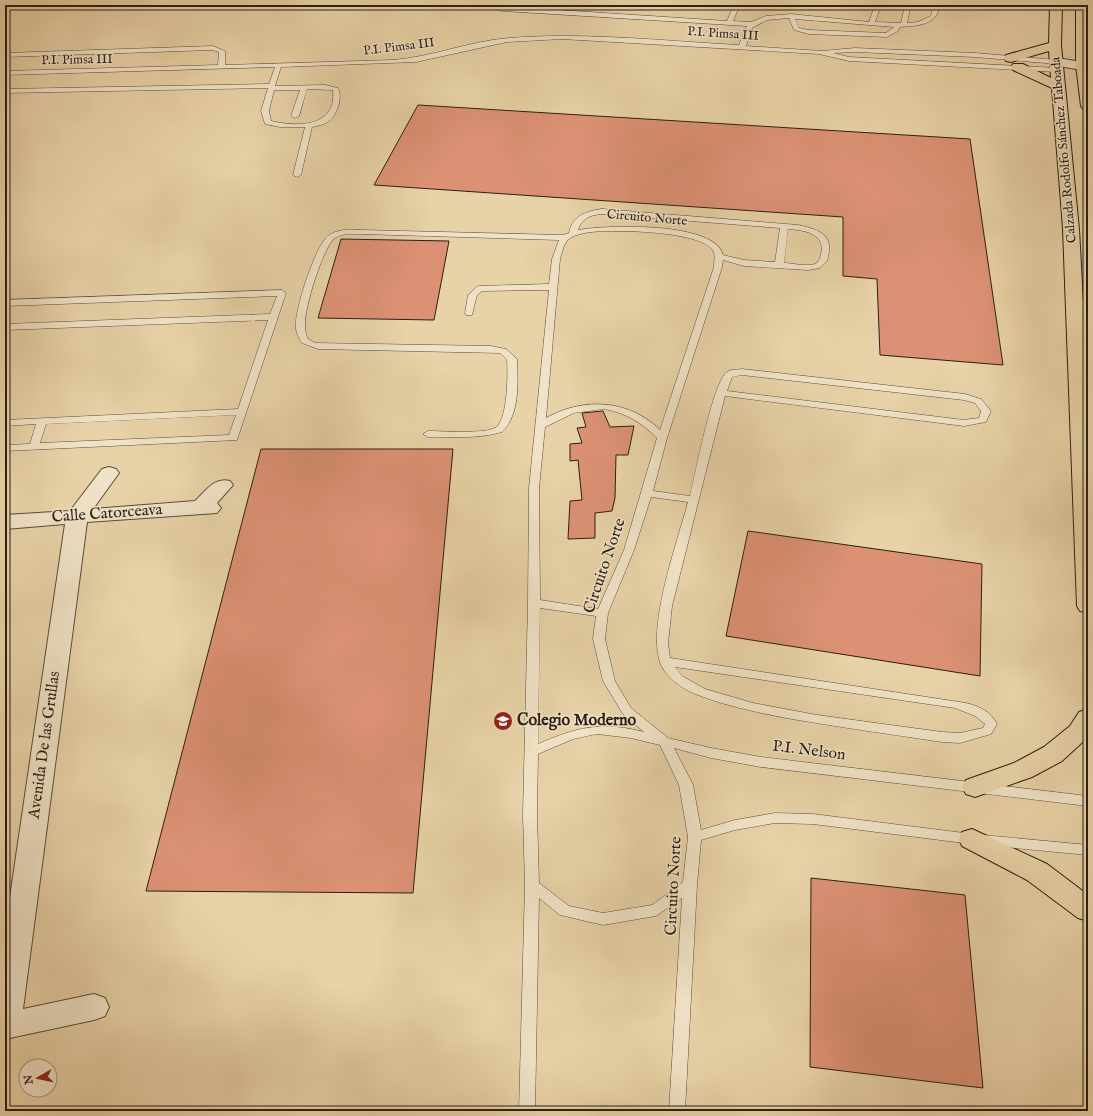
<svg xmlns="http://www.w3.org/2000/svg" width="1093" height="1116" font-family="'IM FELL English',serif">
	<rect width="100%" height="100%" fill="#e8d2a7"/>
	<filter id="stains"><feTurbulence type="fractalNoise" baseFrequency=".005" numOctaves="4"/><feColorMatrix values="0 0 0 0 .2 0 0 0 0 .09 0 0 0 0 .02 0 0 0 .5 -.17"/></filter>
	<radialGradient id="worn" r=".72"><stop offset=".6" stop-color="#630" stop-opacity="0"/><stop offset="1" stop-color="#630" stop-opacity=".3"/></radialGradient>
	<path fill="#dc9174" stroke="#2a1f17" d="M418 105 970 139 1003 365 880 355 877 279 843 276V217L374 185Z
		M341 239 449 241 434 320 318 318Z
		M603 411 610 427 634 426 628 455H616L615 498 612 511 595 513V538L568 539 570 501 582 500 578 460 570 461V444L582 443 577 428 586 427 582 413Z
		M261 449H453L413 893 146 891Z
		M748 531 982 564 980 676 726 636Z
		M811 878 965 895 983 1088 810 1067Z"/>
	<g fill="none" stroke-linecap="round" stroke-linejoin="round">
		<defs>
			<path id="service" d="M482 5 727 21 734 5H740L733 21 751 22 766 16 791 14 869 22 875 5H881L875 22 901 23 905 5H911L907 23 918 22 931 16 933 5H939C939 25 916 26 900 27L898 31 887 37 809 34 794 30 789 18 767 20 752 28 746 46 822 51 855 48 975 53 1057 60 1060 62 1057 64 975 57 855 52 833 53 849 57 1057 68 1060 70 1057 72 849 61 819 54 562 39 507 42 416 62 281 67 275 86 325 85 338 88C343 97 337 116 328 122 323 125 317 126 312 127L301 175 297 177 293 175 305 127H280L265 124 261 111 268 88 5 93V89L269 84 275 67 5 75V71L218 65 219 52 212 50 5 57V53L213 46 225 51V65L393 60C432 57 470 41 509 38 585 32 663 41 739 45L747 26 502 11ZM795 19 894 27 886 33 809 30 799 28ZM307 89 333 90C337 128 297 127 271 121L269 111 274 90H300L291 116 295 118 299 116Z
				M602 209 798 225C821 230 835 235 827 261L820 268 808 270 744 266 723 260 722 267 667 438 653 491 690 496C695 476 713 381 727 372 731 369 737 370 742 369L965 394 981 399 991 411 986 422 964 426 725 396 672 606 668 643 670 658 966 703C979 706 990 711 997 724L991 734 960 743 942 742C890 734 838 727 786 718 756 712 726 706 698 695 682 689 663 676 659 659 649 620 677 543 688 502L651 497 634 550 608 613 605 639 615 681 631 708 668 738 711 748 761 757 1088 796V806L761 767 711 758 674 748 693 785 701 830 735 820 775 813 813 814 972 834 1088 845V855L972 844 813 824 775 823 735 830 701 840 697 885 685 1111H669L682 898 656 916 603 925 560 915 539 898 535 1111H519L525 885 523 815 528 603 529 488 549 290 482 291 477 295 472 315H466L465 313 468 295 478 286 549 284 552 259 559 240 362 234C353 234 342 233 335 238 323 246 304 310 305 324 305 330 306 335 308 339L315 343 491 346 506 349 517 359C518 381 520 415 502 432 478 439 453 437 428 437L423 434 428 431C442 431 484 434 495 428 508 421 508 373 507 360L500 353 318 349 302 343C298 337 295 330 296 323 296 306 316 244 329 235 338 229 352 229 362 230L563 235 569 233C572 216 586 211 602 209ZM602 214 780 228 775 262 744 260 723 255C715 221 605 225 578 230 582 218 590 215 602 214ZM788 229C803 230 826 233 821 254 820 258 819 262 815 264 806 267 792 263 784 263ZM616 231C637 231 698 233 712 249 716 254 714 261 714 267L660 430C629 399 583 397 546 418L560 259C562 253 563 246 567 241 575 231 603 231 616 231ZM742 375 964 400 975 403 981 411 979 418 964 420 727 391 732 377ZM604 409C626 413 641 422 657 438L624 550 598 609 540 600 539 488 545 427 574 413ZM540 608 596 616 593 639 603 681 623 714 644 732C602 721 577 727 538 744ZM675 667 955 708 975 716 985 724 983 728 960 733 942 732 817 715 753 703 705 689 682 676ZM597 734 631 738 660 745 679 785 688 837 683 882 652 905 603 913 569 906 539 883 537 815 538 754 573 739Z
				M282 290 286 293 237 440 5 451V445L30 444 36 424 5 426V420L238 409 268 320 5 330V324L270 314 277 296 5 306V300ZM236 415 229 435 40 443 46 424Z"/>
			<path id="minor" d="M1057 58 1088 63V71L1052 65 1050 62 1052 59Z
				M109 467 116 469 119 473 93 509 195 501C206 491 214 477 230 481L233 485 217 503 221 508 217 513 87 522 23 1009 94 994 105 998 109 1007 105 1016 94 1020 5 1039V931L65 524 5 529V515L70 511 102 469Z"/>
			<path id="primary" d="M1050 5H1062L1061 45 1079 229 1088 394V613L1080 611 1077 606 1063 229 1052 88 1013 70 1011 67 1013 64H1023L1051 78 1049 51 1011 62 1006 61 1004 58 1006 55 1049 43Z
				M1076 5H1088V110L1083 109 1081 106 1076 65Z
				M1088 709V737L1062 761 1032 777 975 797 966 794 962 787 966 780 1014 763 1044 747 1070 726 1079 712Z
				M972 829 1047 864 1088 895V921L1078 918 1027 880 962 846 959 839 962 832Z"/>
		</defs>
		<use href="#service" stroke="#5a4c3b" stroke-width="1"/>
		<use href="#minor" stroke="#5a4c3b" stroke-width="2"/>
		<use href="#primary" stroke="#2a1f17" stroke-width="2"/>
		<use href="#service" fill="#f0e2c6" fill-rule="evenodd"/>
		<use href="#minor" fill="#f0e2c6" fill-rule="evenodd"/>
		<use href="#primary" fill="#e8d2a7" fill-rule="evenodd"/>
	</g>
	<defs>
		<symbol id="school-disc" viewBox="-11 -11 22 22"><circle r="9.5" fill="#8f2418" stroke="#f0e2c6"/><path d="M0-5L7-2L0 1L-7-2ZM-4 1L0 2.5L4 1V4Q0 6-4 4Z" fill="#fff"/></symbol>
	</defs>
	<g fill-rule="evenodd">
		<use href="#school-disc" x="492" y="710" width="22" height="22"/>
	</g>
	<g text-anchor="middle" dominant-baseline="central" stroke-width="3" stroke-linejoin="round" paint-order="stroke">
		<g font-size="13" fill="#2a1f17" stroke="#f0e2c6">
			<text transform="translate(723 34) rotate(4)">P.I. Pimsa III</text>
			<text transform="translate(399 47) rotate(-7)">P.I. Pimsa III</text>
			<text transform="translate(77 60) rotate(-1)">P.I. Pimsa III</text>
			<text transform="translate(1064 150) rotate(-95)">Calzada Rodolfo Sánchez Taboada</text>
			<text transform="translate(647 218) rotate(5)">Circuito Norte</text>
		</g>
		<g font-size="16" fill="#2a1f17" stroke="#f0e2c6">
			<text transform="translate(107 514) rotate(-4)">Calle Catorceava</text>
			<text transform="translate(605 566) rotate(-71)">Circuito Norte</text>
			<text transform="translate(45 745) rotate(-82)">Avenida De las Grullas</text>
			<text transform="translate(809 751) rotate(7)">P.I. Nelson</text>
			<text transform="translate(674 886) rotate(-87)">Circuito Norte</text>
		</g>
		<g font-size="16" font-weight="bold" fill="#2a1f17" stroke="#f0e2c6" text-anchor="start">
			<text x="517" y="721">Colegio Moderno</text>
		</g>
	</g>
	<rect width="1093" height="1116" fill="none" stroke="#e8d2a7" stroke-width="20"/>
	<rect x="6" y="6" width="1081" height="1104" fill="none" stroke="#2a1f17" stroke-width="2"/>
	<rect x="10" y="10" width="1073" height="1096" fill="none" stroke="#2a1f17"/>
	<g transform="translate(38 1078) rotate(261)"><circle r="19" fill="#f0e2c6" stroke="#a19480"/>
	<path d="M0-3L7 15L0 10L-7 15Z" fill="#8f2418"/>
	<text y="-6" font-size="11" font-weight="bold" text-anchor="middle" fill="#2a1f17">N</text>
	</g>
	<rect width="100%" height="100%" filter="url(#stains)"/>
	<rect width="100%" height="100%" fill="url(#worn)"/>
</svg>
